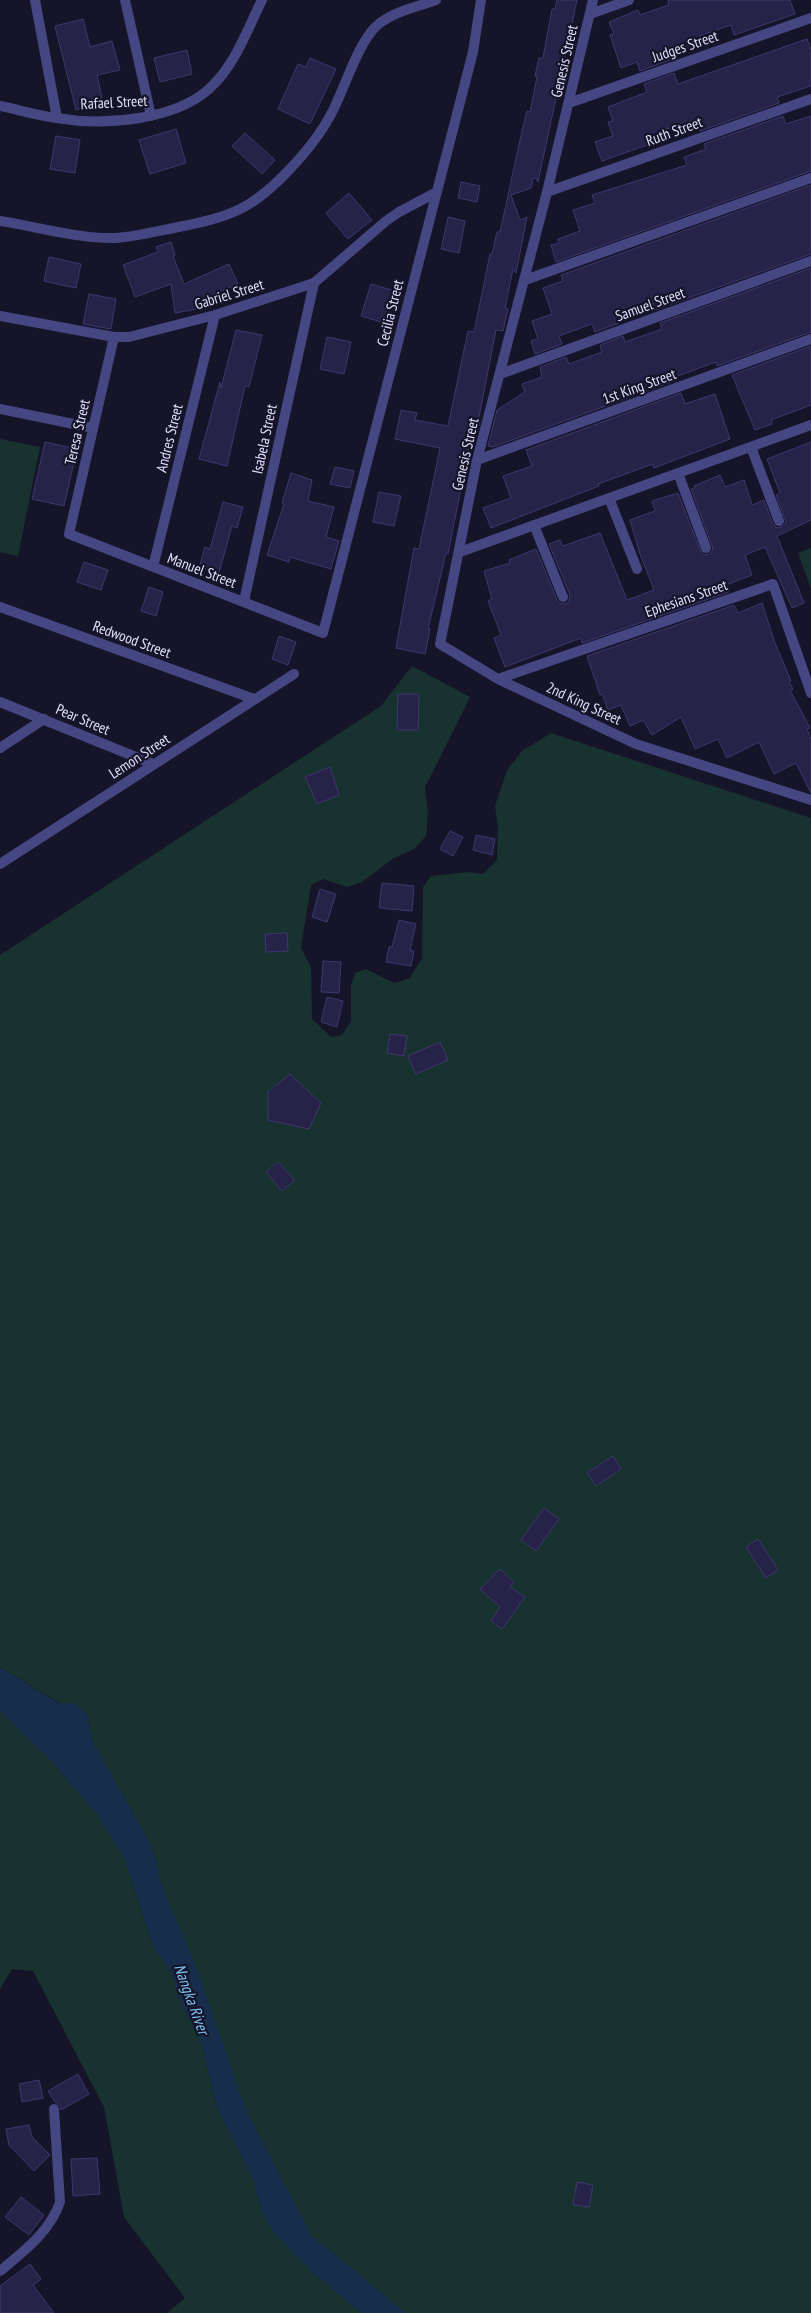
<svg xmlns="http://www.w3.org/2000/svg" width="811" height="2313" font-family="'PT Sans Narrow',sans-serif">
	<rect width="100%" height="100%" fill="#161429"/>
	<path fill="#18322f" d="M0 439 40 447 18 556 0 552Z
		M811 548V589L798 553Z
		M412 666 470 697 425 787 428 814 426 836 414 849 394 858 362 882 347 887 323 879 311 885 301 948 311 968 312 1019 331 1037 342 1035 351 1021V986L355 973 366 969 394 983 410 978 422 958 423 887 431 876 469 872 483 874 497 860 498 827 495 806 507 770 522 751 551 733 811 818V2313H406L311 2235 246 2110 163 1889 152 1847 93 1742 87 1715 75 1704H61L0 1667V955L381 706Z
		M0 1711 53 1763 97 1814 124 1857 154 1948 172 1974 180 2001 202 2045 217 2108 254 2181 261 2210 313 2273 361 2313H167L185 2298 124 2217 104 2107 33 1971 12 1969 0 1989Z"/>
	<path fill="#162e4b" d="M0 1667 60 1704 75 1703 87 1715 93 1742 152 1847 163 1889 197 1969 246 2110 311 2235 406 2313H361L313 2273 274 2233 261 2210 254 2181 217 2108 202 2045 180 2001 172 1974 154 1948 124 1857 97 1814 53 1763 0 1711Z"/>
	<path fill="#272247" stroke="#3e3770" d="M557 0H577L538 182 536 178H533L531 188 511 195 520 220 527 217 516 273 513 269 505 308 508 309 503 331 496 330 478 422 480 421 474 443 470 442 448 554 446 553 428 629H430L425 654 396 648 414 548 419 549 440 448 395 439 401 410 417 413 415 420 448 426 468 331 474 332 490 254H492L497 232H500L522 131 527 111 530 112 537 77 535 76 539 58H543L552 9H555Z
		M668 0H790L795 14 734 35 731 25 699 36 702 45 669 57 670 60 640 71 637 62 621 68 610 35 614 34 609 22 638 10 640 15 669 5Z
		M83 19 90 47 112 41 120 70 97 75 103 103 76 110 55 26Z
		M807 39 811 50V86L777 97 779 103 700 131 696 119 664 130 667 138 602 161 595 142 613 136 608 122 613 121 608 107 647 92 644 84 674 73 678 84Z
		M187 50 192 74 160 82 154 58Z
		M310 58 336 69 310 124 278 109 298 64 306 67Z
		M783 116 786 124 811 116V171L556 262 551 245 559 243 558 239 580 231 573 210 595 203 592 195 687 165 684 157 706 149 704 144Z
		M176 129 186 163 150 174 139 140Z
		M245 133 275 160 262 174 232 146Z
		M56 136 80 140 75 173 50 169Z
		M461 182 480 186 477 202 458 198Z
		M811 185V254L655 310 652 301 621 312 616 314 619 323 595 332 592 324 559 336 562 344 535 354 531 341 538 339 532 321 552 314 543 288 563 281 561 275Z
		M349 193 372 220 348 239 326 213Z
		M448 217 465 221 459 253 441 249Z
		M171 242 175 255 173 256 184 284 229 264 238 284 207 297 208 307 175 313 171 284 135 297 123 265 158 252 156 247Z
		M49 257 81 264 76 288 44 281Z
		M811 268V332L717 366 716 362 675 377 677 380 493 447 488 446 497 410 525 392 522 384 542 377 540 367 566 357 569 364 602 352 600 345 623 336 625 342 662 329 660 323Z
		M371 284 395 291 385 323 361 316Z
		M89 294 116 299 111 329 83 324Z
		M236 330 262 335 249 387 245 386 227 466 199 459 220 382 221 388Z
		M327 337 351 342 344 374 320 369Z
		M811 346V405L771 420 772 424 755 430 732 375Z
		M681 393 685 404 715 394 730 439 654 468 653 464 598 484 599 486 491 528 483 508 511 498 503 476 532 466 526 450Z
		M45 442 77 449 64 506 32 499Z
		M811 442V520L777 536 804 603 792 608 765 547 745 555 752 575 726 585 729 592 582 643 581 638 505 667 494 638 501 635 488 601 492 599 484 571 510 563 509 560 536 549 557 600 559 603 565 604 569 601 570 595 549 544 560 540 563 546 600 533 627 600 654 590 640 554 630 520 655 511 652 501 678 493 700 550 704 555 709 554 713 550 712 546 691 489 695 488 694 486 720 475 725 487 744 480 752 505 764 500 773 524 777 528 782 527 786 522 776 495 780 493 767 459Z
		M335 467 354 471 350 488 330 484Z
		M291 473 312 480 308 501 334 507 326 537 339 541 331 569 290 557 289 562 267 555 284 504 282 503Z
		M379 492 401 496 394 526 373 522Z
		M223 502 243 507 237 528 232 526 219 573 199 568 205 547 210 549Z
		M84 562 108 570 101 590 77 582Z
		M149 587 163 592 156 616 141 611Z
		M762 603 775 643 791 681 789 682 793 689 790 690 810 728 807 729 811 739V793L796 763 774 774 759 742 727 758 718 739 695 749 681 717 652 735 643 720 630 726 621 705 608 710 602 694 600 695 587 656 734 605 738 613Z
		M279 636 296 642 288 665 272 659Z
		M398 694H419L418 730H397Z
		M330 767 339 795 317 804 305 777Z
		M450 831 463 837 453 856 440 849Z
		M476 835 495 839 492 855 473 850Z
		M382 883 414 886 412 911 379 908Z
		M320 889 336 894 327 922 312 917Z
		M399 920 416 924 410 950 414 951 411 966 386 962 389 947H392Z
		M287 933 288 951 266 952 265 934Z
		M323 961 341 962 339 993 321 992Z
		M327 997 343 1001 337 1027 321 1022Z
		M390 1034 407 1036 404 1056 387 1053Z
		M440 1042 448 1060 416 1074 408 1056Z
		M290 1074 321 1103 309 1129 268 1120V1092Z
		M278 1162 295 1180 282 1191 266 1172Z
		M613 1456 621 1469 596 1486 587 1473Z
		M544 1508 559 1519 536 1551 521 1540Z
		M758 1539 778 1570 766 1578 746 1547Z
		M500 1569 514 1582 510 1587 525 1597 502 1629 491 1621 500 1607 480 1589Z
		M78 2074 89 2094 61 2110 60 2106 55 2102 48 2091Z
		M39 2080 43 2098 22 2102 19 2084Z
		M29 2125 32 2137 50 2155 34 2171 9 2145 6 2129Z
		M97 2158 100 2194 73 2196 71 2159Z
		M577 2182 593 2185 589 2207 573 2205Z
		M21 2197 44 2215 29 2235 5 2217Z
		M30 2264 41 2279 33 2285 54 2313H0V2286Z"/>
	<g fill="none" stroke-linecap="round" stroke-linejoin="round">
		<path stroke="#454782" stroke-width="10" d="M35 0 57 118
			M125 0 151 116
			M593 0 547 192 477 460 440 644 498 679 636 744 811 800
			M590 14 629 0
			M569 103 811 18
			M0 106C19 110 37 115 56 118 104 126 181 121 215 83 237 60 248 28 262 0
			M547 192 811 99
			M525 280 811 178
			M0 316 114 337H129L215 315 314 283 386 221 399 212 437 192
			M114 337 69 534 323 633 473 52 481 0
			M500 374 811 261
			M0 409 93 428
			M751 447 779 521
			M477 460 811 339
			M678 473 706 548
			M609 498 637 569
			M534 525 563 597
			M460 552 811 425
			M153 567 215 315
			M244 601 314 283
			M0 607 254 699
			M498 679 773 584 811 693
			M0 702 153 764
			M0 748 44 719
			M0 864 294 674
			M0 2271C23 2252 50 2232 60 2202L54 2109"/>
		<path stroke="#454782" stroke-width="10" d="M0 221C38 227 78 239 116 238 134 237 152 232 169 229 192 224 217 220 238 210 270 196 314 146 330 116 344 92 358 39 380 23 396 11 417 7 436 0"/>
	</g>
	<g text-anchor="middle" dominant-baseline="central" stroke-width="4.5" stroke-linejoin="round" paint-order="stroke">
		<g font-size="15" fill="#e0dffb" stroke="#161429">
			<text transform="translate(685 46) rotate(-19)">Judges Street</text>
			<text transform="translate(564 61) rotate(-77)">Genesis Street</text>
			<text transform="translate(114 102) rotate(-3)">Rafael Street</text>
			<text transform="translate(674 131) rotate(-20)">Ruth Street</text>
			<text transform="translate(229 294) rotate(-17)">Gabriel Street</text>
			<text transform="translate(650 304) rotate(-20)">Samuel Street</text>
			<text transform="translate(390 313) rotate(-76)">Cecilia Street</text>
			<text transform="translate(639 386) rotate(-20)">1st King Street</text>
			<text transform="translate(77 432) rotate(-77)">Teresa Street</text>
			<text transform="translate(169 438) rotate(-76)">Andres Street</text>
			<text transform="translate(264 439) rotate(-78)">Isabela Street</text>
			<text transform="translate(465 454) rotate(-77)">Genesis Street</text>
			<text transform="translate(202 570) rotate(21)">Manuel Street</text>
			<text transform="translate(686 598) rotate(-19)">Ephesians Street</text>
			<text transform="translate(132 639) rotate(20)">Redwood Street</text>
			<text transform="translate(584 703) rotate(25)">2nd King Street</text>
			<text transform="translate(83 719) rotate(23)">Pear Street</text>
			<text transform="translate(139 756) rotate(-33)">Lemon Street</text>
		</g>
		<g font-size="16" font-style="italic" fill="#7ac2ef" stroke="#161429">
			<text transform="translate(192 1999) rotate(70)">Nangka River</text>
		</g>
	</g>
</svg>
